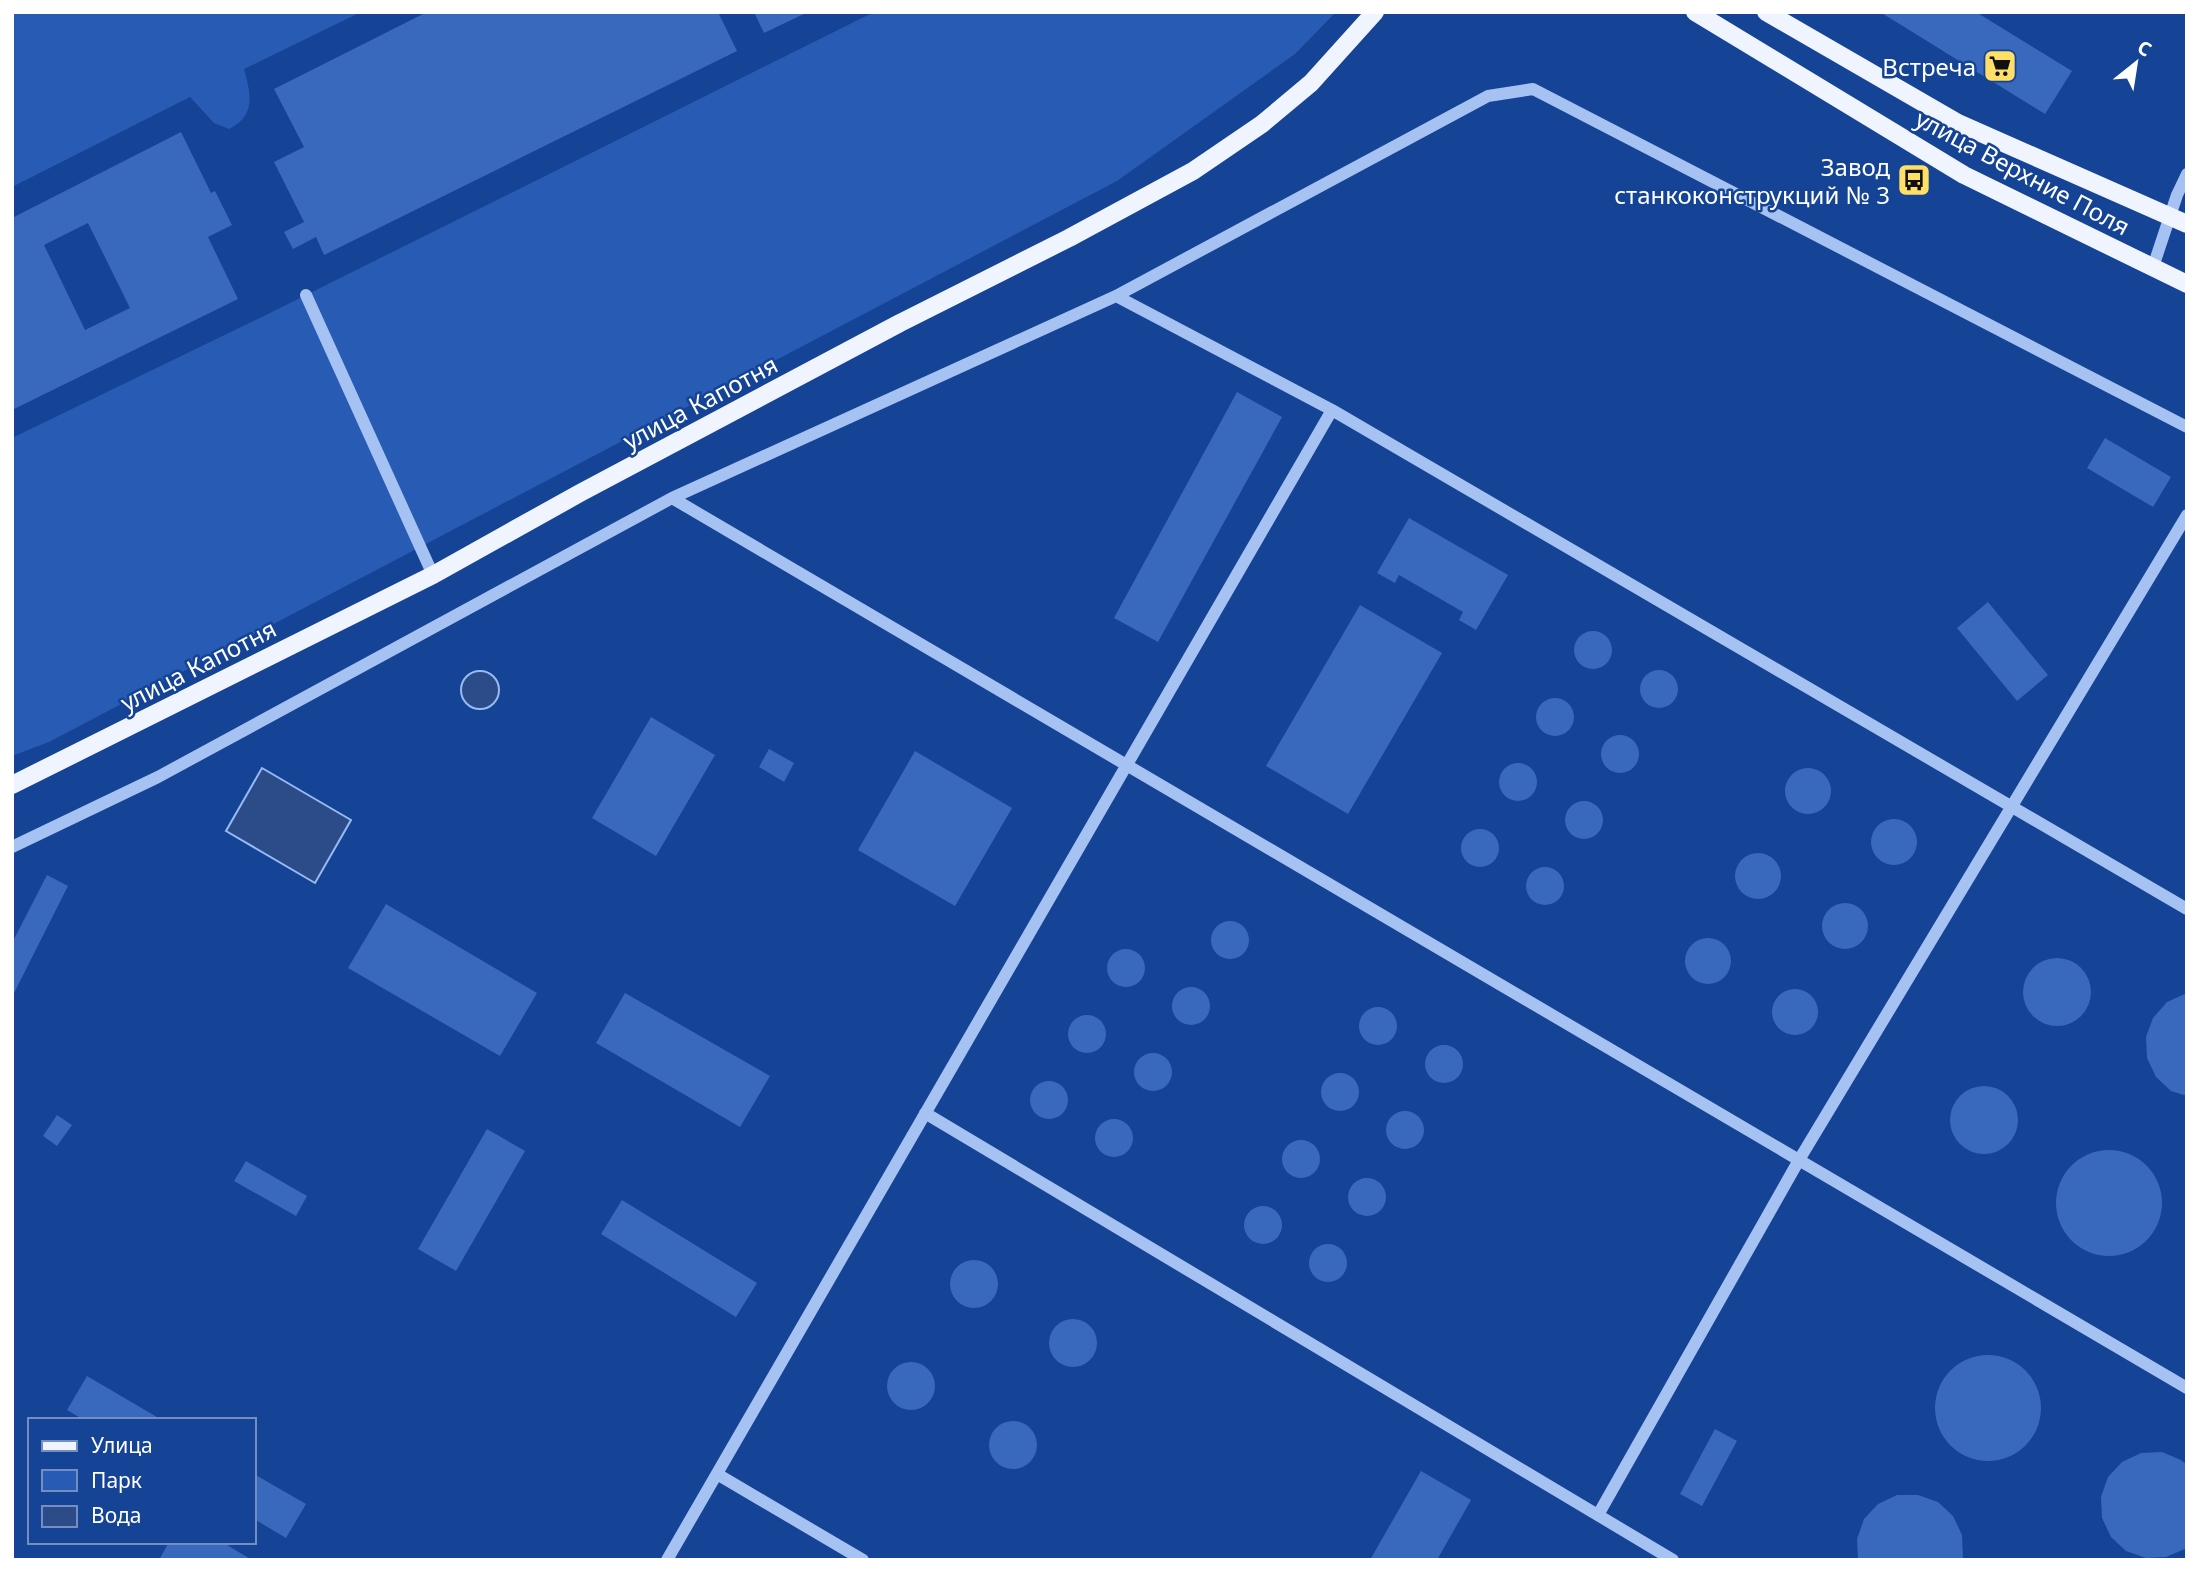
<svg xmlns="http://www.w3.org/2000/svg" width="2199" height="1572" font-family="'Noto Sans',sans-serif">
	<rect width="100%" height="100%" fill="#154395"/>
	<path fill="#285bb4" d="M12 12H361L244 69C251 94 256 116 229 129L214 123 190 97 12 187Z
		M874 12H1336L1295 54 1117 181 49 742 12 756V438L274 311Z"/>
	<path fill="#2b4c89" stroke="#97bbf4" stroke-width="2" d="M461 690a19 19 0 1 1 38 0a19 19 0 1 1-38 0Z
		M262 768 351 820 315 883 226 831Z"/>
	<path fill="#3969bc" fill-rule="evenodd" d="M427 12H718L737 51 324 255 316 237 293 249 284 232 304 222 274 162 304 147 274 89Z
		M754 12H808L764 33Z
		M1880 12H1976L2072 71 2045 114Z
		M181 132 211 193 215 191 232 225 208 237 238 299 12 410V218ZM88 223 130 308 85 330 44 245Z
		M1237 392 1282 417 1158 642 1114 618Z
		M2105 438 2171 477 2153 507 2087 468Z
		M1409 518 1508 575 1476 630 1459 620 1463 612 1399 575 1395 583 1377 573Z
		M1988 602 2048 675 2017 701 1957 628Z
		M1360 605 1442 653 1348 814 1266 766Z
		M1574 650a19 19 0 1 1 38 0a19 19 0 1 1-38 0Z
		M1640 689a19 19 0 1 1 38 0a19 19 0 1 1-38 0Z
		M1536 717a19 19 0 1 1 38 0a19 19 0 1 1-38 0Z
		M651 717 715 755 656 856 592 818Z
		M1601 754a19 19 0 1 1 38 0a19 19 0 1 1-38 0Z
		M769 749 794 763 784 782 759 767Z
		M915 751 1012 808 955 906 858 850Z
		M1499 782a19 19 0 1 1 38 0a19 19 0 1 1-38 0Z
		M1785 791a23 23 0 1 1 46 0a23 23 0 1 1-46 0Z
		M1565 820a19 19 0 1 1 38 0a19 19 0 1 1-38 0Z
		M1871 842a23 23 0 1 1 46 0a23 23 0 1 1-46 0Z
		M1461 848a19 19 0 1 1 38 0a19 19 0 1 1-38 0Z
		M1735 876a23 23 0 1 1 46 0a23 23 0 1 1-46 0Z
		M1526 886a19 19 0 1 1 38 0a19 19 0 1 1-38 0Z
		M47 875 68 886 12 997V943Z
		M1822 926a23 23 0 1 1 46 0a23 23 0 1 1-46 0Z
		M386 904 537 993 500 1056 348 968Z
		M1211 940a19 19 0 1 1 38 0a19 19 0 1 1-38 0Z
		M1685 961a23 23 0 1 1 46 0a23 23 0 1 1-46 0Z
		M1107 968a19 19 0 1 1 38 0a19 19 0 1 1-38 0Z
		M2023 992a34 34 0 1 1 68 0a34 34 0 1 1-68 0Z
		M1172 1006a19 19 0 1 1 38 0a19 19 0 1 1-38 0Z
		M1772 1012a23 23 0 1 1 46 0a23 23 0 1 1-46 0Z
		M625 993 770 1076 740 1127 596 1043Z
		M2187 993V1096L2171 1091 2156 1077 2147 1058 2146 1037 2153 1018 2167 1002Z
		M1359 1026a19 19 0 1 1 38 0a19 19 0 1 1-38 0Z
		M1068 1034a19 19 0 1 1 38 0a19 19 0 1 1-38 0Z
		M1425 1064a19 19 0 1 1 38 0a19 19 0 1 1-38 0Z
		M1134 1072a19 19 0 1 1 38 0a19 19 0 1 1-38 0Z
		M1321 1092a19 19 0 1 1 38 0a19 19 0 1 1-38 0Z
		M1030 1100a19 19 0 1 1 38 0a19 19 0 1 1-38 0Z
		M1950 1120a34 34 0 1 1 68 0a34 34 0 1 1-68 0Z
		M1386 1130a19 19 0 1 1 38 0a19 19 0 1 1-38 0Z
		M57 1115 72 1125 57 1146 43 1136Z
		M1095 1138a19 19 0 1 1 38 0a19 19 0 1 1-38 0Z
		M487 1129 525 1151 456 1271 418 1249Z
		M1282 1159a19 19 0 1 1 38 0a19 19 0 1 1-38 0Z
		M2056 1203a53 53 0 1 1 106 0a53 53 0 1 1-106 0Z
		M246 1161 307 1196 296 1216 234 1181Z
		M1348 1197a19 19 0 1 1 38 0a19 19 0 1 1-38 0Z
		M622 1200 757 1283 736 1317 601 1234Z
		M1244 1225a19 19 0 1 1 38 0a19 19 0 1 1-38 0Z
		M1309 1263a19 19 0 1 1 38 0a19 19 0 1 1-38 0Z
		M950 1284a24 24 0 1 1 48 0a24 24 0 1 1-48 0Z
		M1049 1343a24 24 0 1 1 48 0a24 24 0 1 1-48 0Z
		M1935 1408a53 53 0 1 1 106 0a53 53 0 1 1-106 0Z
		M887 1386a24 24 0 1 1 48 0a24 24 0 1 1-48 0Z
		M87 1376 162 1420H84L67 1410Z
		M989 1445a24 24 0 1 1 48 0a24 24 0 1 1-48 0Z
		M1715 1429 1737 1441 1702 1506 1680 1494Z
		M2162 1452 2181 1460 2187 1465V1548L2166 1557 2146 1558 2126 1551 2111 1537 2102 1518 2101 1497 2108 1477 2122 1462 2141 1453Z
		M1421 1471 1471 1500 1437 1560H1370Z
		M254 1474 306 1504 286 1538 254 1519Z
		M1897 1495H1918L1938 1502 1953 1516 1962 1535 1963 1560H1858L1857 1539 1864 1519 1878 1504Z
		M169 1542H222L252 1560H159Z"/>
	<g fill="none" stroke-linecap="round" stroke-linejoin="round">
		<path stroke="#a5c2f2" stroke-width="12" d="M2153 267 2177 195 2187 174
			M306 295 433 575
			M1116 296 1332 410 2187 909
			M2187 427 1533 89 1488 96 1116 296 672 498 2187 1388
			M12 847 158 777 672 498
			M925 1113 1673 1560
			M717 1474 863 1560
			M1598 1515 1799 1160 2187 515
			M667 1560 1332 410"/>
		<path stroke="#f0f4ff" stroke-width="18" d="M1695 12 1964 175 2187 284
			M1766 12 1958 123 2187 224
			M12 785 433 575 580 493 900 323 1069 238 1193 171 1262 124 1311 83 1375 12"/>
	</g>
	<defs>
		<symbol id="supermarket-square" viewBox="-11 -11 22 22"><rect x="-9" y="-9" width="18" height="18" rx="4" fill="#ffdf66" stroke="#154395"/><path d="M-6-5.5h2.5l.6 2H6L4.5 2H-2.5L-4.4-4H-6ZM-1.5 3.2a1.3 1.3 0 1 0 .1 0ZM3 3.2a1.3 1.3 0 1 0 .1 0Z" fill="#111"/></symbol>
		<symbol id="bus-square" viewBox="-11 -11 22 22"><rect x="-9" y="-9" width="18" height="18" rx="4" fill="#ffdf66" stroke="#154395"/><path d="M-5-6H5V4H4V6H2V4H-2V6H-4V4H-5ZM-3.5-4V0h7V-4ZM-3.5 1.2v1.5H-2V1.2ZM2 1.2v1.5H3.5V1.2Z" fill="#111"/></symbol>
	</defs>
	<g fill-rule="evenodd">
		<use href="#supermarket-square" x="1981" y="47" width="38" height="38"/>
		<use href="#bus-square" x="1895" y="161" width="38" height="38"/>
	</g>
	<g text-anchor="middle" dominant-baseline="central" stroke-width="5" stroke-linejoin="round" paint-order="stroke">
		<g font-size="24" fill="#fff" stroke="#154395" text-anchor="end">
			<text x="1976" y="66">Встреча</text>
			<text x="1890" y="166">Завод<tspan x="1890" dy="28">станкоконструкций № 3</tspan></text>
		</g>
		<g font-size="24" fill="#fff" stroke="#154395">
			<text transform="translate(2023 172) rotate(28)">улица Верхние Поля</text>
			<text transform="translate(700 402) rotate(-28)">улица Капотня</text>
			<text transform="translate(198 665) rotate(-27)">улица Капотня</text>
		</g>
	</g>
	<rect width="2199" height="1572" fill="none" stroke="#ffffff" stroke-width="28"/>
	<rect x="28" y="1418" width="228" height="126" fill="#154395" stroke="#738ebf" stroke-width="2"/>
	<rect x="42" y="1441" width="35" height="10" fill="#f0f4ff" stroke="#738ebf" stroke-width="2"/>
	<text x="91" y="1453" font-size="21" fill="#ffffff">Улица</text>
	<rect x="42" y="1470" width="35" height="21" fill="#285bb4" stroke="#738ebf" stroke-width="2"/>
	<text x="91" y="1488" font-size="21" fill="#ffffff">Парк</text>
	<rect x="42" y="1506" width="35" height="21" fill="#2b4c89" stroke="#738ebf" stroke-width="2"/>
	<text x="91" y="1523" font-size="21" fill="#ffffff">Вода</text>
	<g transform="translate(2136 63) rotate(30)" stroke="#154395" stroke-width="5" paint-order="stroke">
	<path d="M0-5L12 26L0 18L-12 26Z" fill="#ffffff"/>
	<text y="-10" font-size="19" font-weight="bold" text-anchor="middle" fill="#ffffff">С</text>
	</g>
</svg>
